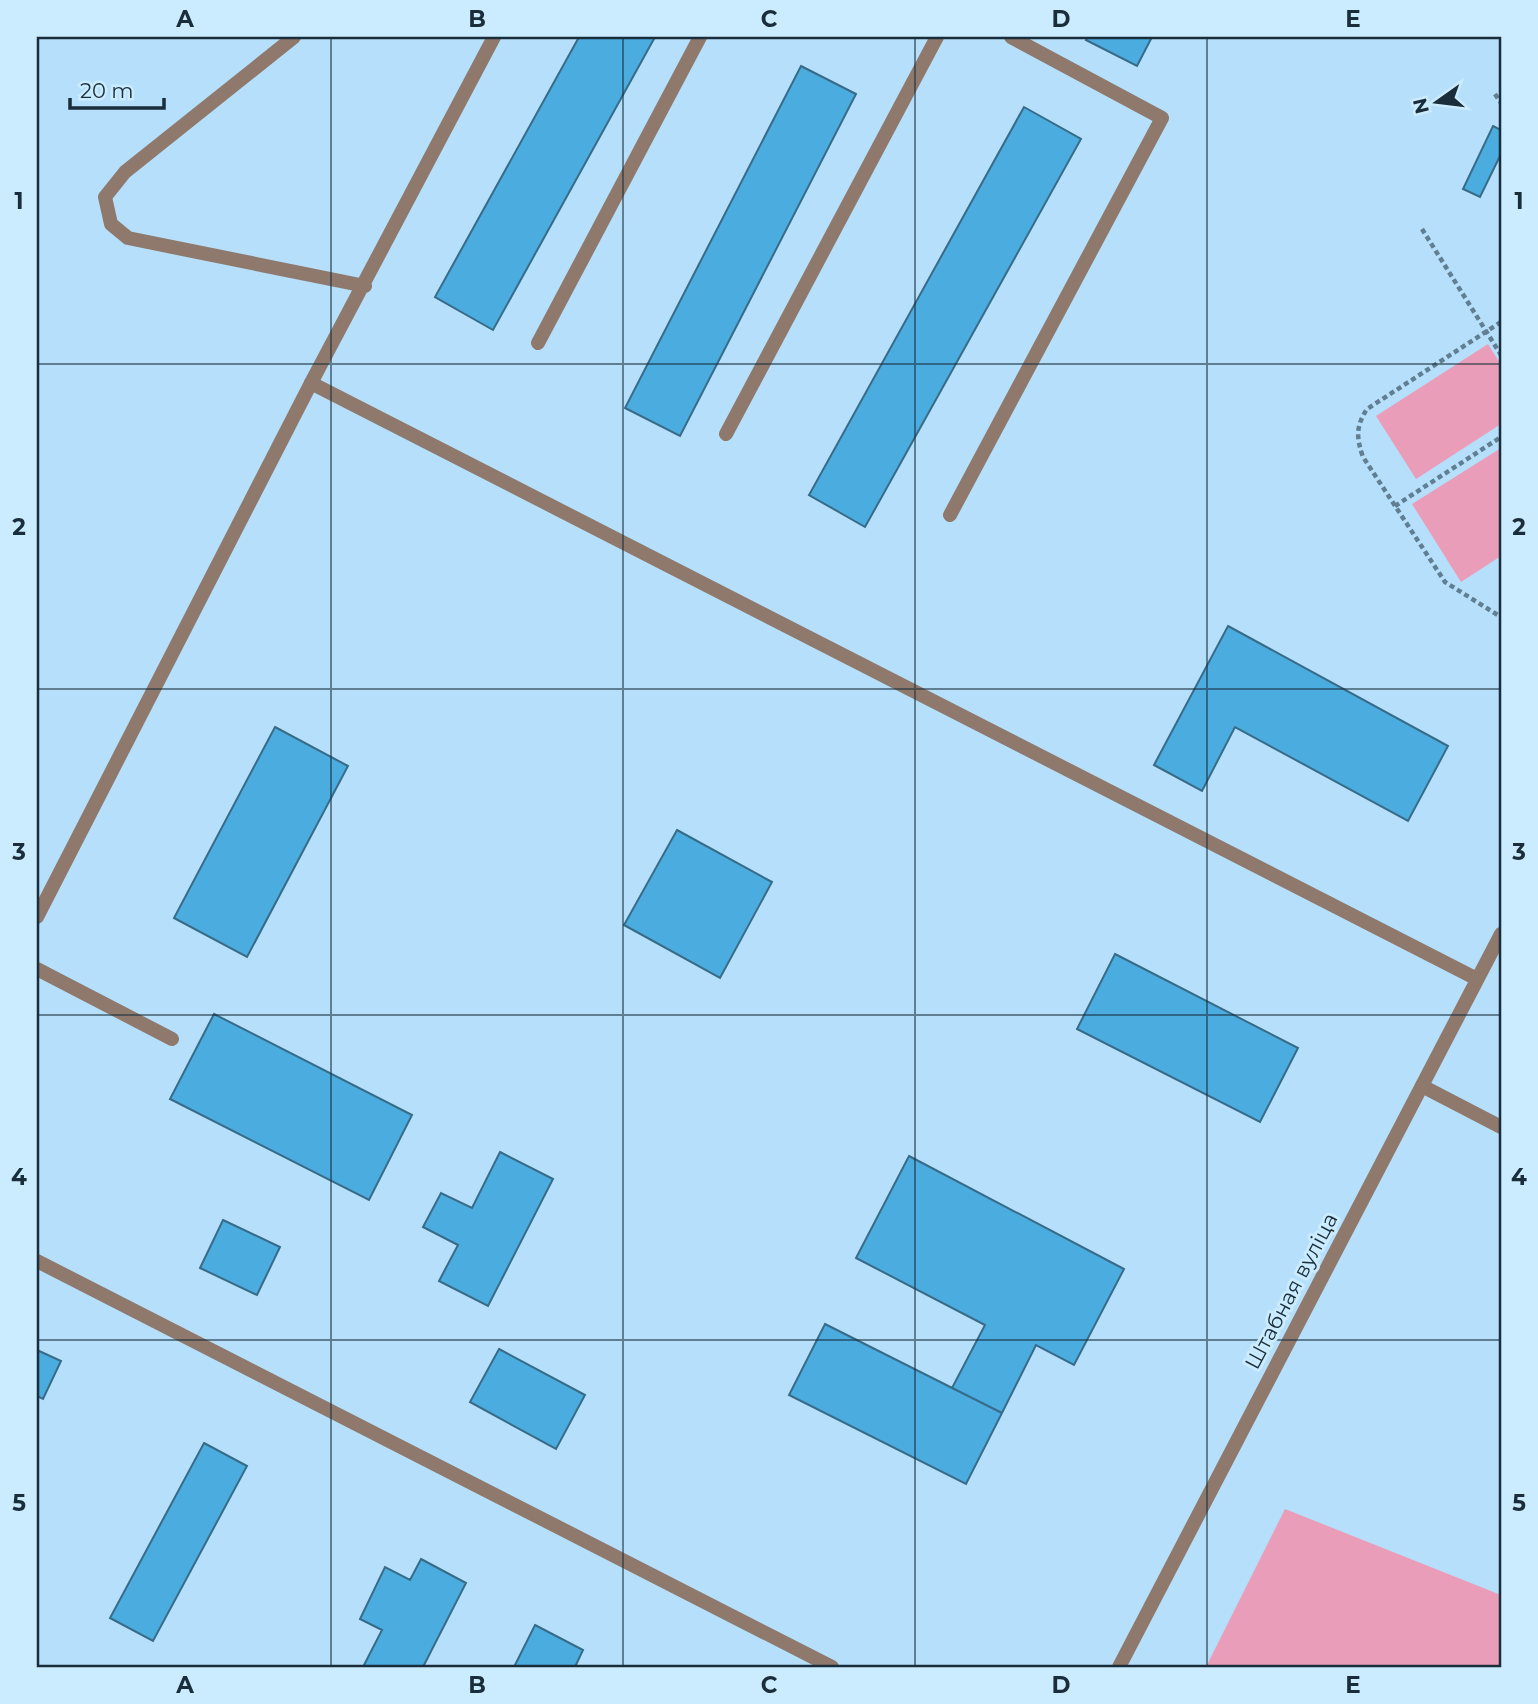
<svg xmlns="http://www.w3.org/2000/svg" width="1538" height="1704" font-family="Montserrat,sans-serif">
	<rect width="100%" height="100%" fill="#b5dffa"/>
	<path fill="#ea9db9" d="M1488 344 1501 365V424L1416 479 1376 416Z
		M1501 448V556L1461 582 1412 504Z
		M1285 1509 1501 1595V1667H1206Z"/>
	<path fill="#4bace0" stroke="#386b87" stroke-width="2" d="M579 37H655L493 330 435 297Z
		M1088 37H1152L1137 66 1086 40Z
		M801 66 856 94 680 436 625 408Z
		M1024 107 1081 139 865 527 809 495Z
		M1493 126 1501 130V154L1480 197 1463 189Z
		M1228 626 1448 746 1408 821 1235 727 1202 791 1154 765Z
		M275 727 348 766 247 957 174 918Z
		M677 830 772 882 720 978 624 925Z
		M1115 954 1298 1048 1260 1122 1077 1029Z
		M214 1014 412 1115 369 1200 170 1099Z
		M500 1152 553 1179 488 1306 439 1281 458 1245 423 1227 441 1193 472 1208Z
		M909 1156 1124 1269 1074 1365 1036 1345 1002 1413 952 1388 985 1325 856 1258Z
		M223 1220 280 1247 257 1295 200 1268Z
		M825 1324 1002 1413 966 1484 789 1395Z
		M499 1349 585 1395 556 1449 470 1402Z
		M37 1350 61 1361 43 1399 37 1396Z
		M204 1443 247 1466 153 1641 110 1618Z
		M421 1559 466 1583 423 1667H363L382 1630 360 1619 385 1567 410 1580Z
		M535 1625 583 1650 575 1667H514Z"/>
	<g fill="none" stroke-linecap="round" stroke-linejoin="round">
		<path stroke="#607f92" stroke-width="4.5" stroke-dasharray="5 3.5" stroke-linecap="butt" d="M1495 94 1501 103
			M1422 229 1501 355
			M1501 322 1367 409C1356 426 1356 437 1363 457L1445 582 1501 617
			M1395 506 1501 437"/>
		<path stroke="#8e796c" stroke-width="14" d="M294 37 125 172 105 197 111 224 128 238 365 286
			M538 343 700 37
			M726 434 937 37
			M950 515 1162 118 1011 37
			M37 917 311 383 494 37
			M37 969 172 1039
			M1422 1086 1501 1127
			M37 1261 832 1667"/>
		<path stroke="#8e796c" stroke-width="14" d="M311 383 1477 979
			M1119 1667 1501 934"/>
	</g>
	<path fill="none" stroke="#192e3a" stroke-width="2" stroke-opacity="0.55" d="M331 37V1667M623 37V1667M915 37V1667M1207 37V1667M37 364H1501M37 689H1501M37 1015H1501M37 1340H1501"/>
	<g text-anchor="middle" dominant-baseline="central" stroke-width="6" stroke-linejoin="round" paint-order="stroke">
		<g font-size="21" fill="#192e3a" stroke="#cbebff">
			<text transform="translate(1291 1291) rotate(-62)">Штабная вуліца</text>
		</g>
	</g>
	<rect width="1538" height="1704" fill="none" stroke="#cbebff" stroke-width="77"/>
	<g transform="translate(1437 102) rotate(256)" stroke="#cbebff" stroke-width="5" paint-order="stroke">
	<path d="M0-5L12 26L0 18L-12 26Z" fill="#192e3a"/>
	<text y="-10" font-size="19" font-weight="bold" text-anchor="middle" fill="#192e3a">N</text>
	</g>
	<path d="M70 98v10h94v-10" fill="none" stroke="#192e3a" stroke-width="3.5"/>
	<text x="80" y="98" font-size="21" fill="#192e3a" stroke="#cbebff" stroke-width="5" paint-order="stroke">20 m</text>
	<rect x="38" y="38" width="1462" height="1628" fill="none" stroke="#192e3a" stroke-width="2.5"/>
	<g font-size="23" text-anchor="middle" font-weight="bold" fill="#192e3a">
		<text x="185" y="27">A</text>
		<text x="477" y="27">B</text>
		<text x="769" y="27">C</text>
		<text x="1061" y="27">D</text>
		<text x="1353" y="27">E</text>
		<text x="19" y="209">1</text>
		<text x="1519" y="209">1</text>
		<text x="19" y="535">2</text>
		<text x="1519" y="535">2</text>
		<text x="19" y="860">3</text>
		<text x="1519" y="860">3</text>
		<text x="19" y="1185">4</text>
		<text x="1519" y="1185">4</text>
		<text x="19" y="1511">5</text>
		<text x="1519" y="1511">5</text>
		<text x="185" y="1693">A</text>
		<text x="477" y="1693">B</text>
		<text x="769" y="1693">C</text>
		<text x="1061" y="1693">D</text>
		<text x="1353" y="1693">E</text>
	</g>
</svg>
